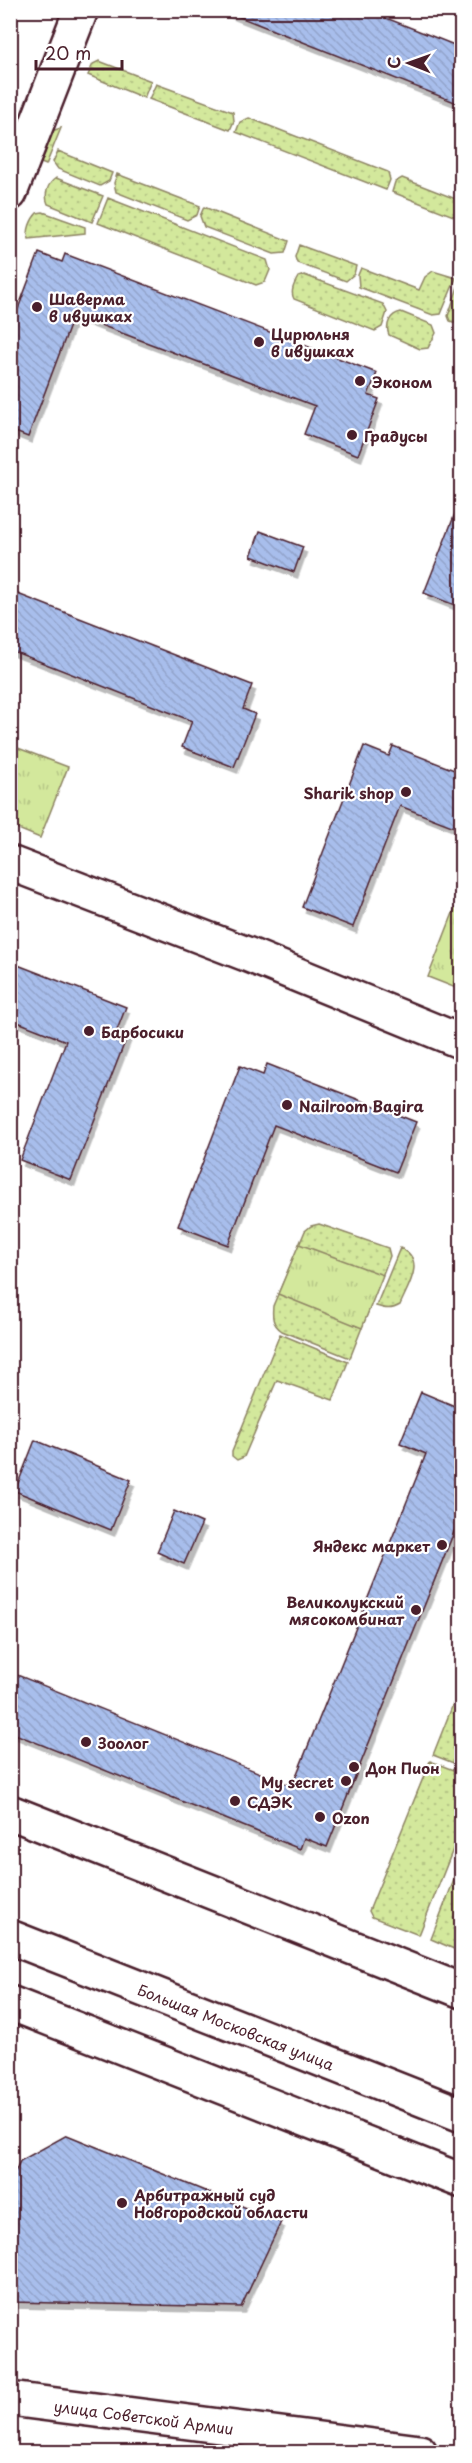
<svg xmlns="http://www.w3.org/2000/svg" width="472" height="2463" font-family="'Playpen Sans',sans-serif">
	<defs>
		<pattern id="grass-dots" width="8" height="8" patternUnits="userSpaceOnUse" patternTransform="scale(1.5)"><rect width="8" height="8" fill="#d3e89c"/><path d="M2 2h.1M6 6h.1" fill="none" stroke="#b7c787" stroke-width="1.8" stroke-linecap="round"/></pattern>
		<pattern id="park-tufts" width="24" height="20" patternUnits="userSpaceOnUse" patternTransform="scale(1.5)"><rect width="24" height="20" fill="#d3e89c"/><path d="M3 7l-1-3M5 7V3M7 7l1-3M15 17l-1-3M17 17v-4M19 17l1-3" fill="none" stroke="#b7c787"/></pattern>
		<pattern id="building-back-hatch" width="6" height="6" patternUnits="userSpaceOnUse" patternTransform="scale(1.5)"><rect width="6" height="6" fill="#a8beec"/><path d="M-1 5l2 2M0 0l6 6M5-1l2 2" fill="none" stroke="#92a3cb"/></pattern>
		<filter id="shadow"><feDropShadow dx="3.5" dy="6" stdDeviation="0" flood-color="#0004"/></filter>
	</defs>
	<rect width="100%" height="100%" fill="#fff"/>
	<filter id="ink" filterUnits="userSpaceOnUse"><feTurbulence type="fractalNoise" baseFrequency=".0167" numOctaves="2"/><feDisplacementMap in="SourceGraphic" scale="12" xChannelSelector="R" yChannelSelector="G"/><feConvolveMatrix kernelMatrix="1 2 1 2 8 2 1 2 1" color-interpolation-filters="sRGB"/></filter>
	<g filter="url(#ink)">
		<path fill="url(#grass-dots)" stroke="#8e8464" stroke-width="1.5" d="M99 61 151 81 144 98 88 75 93 64Z
			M156 84 233 112 234 121 230 130 149 99Z
			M249 118 388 172 390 180 386 190 236 132 240 122Z
			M61 128 46 165 34 160 48 132Z
			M58 151 112 173 109 181 100 186 58 169 53 162Z
			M117 174 200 206 197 215 187 220 116 192 114 183Z
			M56 178 103 196 92 222 48 204C44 195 47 184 56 178Z
			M402 178 461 201V219L392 192 395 182Z
			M108 198 267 260 270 270 265 282 256 285 98 223Z
			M204 207 289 241 285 253 274 254 204 227 200 216Z
			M43 212 85 227V233L29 239C26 231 31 219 37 213Z
			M299 245 356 266 354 274 346 281 297 263 295 257Z
			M361 268 419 290 425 277 433 271 456 278 441 314 433 315 359 287 358 275Z
			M304 275 383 304 387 312 382 327 375 331 294 299C290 292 294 284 298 277Z
			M460 281 462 283 461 325 450 321 448 316Z
			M401 312 433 325 436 333 428 348 420 349 389 335C385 325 390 314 401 312Z
			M319 1224 388 1248 390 1256 350 1358 282 1331C272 1324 272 1317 273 1306L305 1231 311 1226Z
			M400 1248C427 1259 408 1286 400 1305 392 1310 385 1309 376 1306Z
			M280 1334 348 1362 333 1400 277 1380 244 1457 237 1460 232 1456V1452Z
			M461 1684V1766L433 1755Z
			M430 1761 461 1773V1829L419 1935 372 1917 369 1911Z
			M461 1862V1952L431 1939Z"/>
		<path fill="url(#park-tufts)" stroke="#8e8464" stroke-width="1.5" d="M10 745 68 767 40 838 11 826Z
			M455 908 461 910V990L428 977Z
			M299 1244 383 1275 362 1328 278 1294Z"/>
		<path fill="url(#building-back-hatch)" stroke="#4a1f2b" stroke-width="1.5" filter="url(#shadow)" d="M222 10H366L462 48V105Z
			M39 253 62 262 65 254 377 373 368 395 379 399 358 455 304 434 315 406 74 315 28 437 10 430V330Z
			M460 501H462V608L424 593Z
			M260 531 303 547 294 572 251 556Z
			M10 591 252 685 243 709 255 714 234 767 182 747 192 721 10 650Z
			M364 746 389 756 393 746 462 773V830L400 806 353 927 302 907Z
			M10 962 126 1007 117 1030 128 1034 71 1180 20 1160 66 1041 10 1019Z
			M267 1064 416 1122 396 1172 274 1125 228 1245 178 1226 240 1066 263 1075Z
			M421 1392 462 1409V1512L327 1847 304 1838 300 1849 10 1732V1672L292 1786 426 1454 400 1443Z
			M35 1440 131 1480 111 1530 15 1491Z
			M174 1511 202 1523 184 1564 157 1552Z
			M67 2135 281 2222 241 2307 10 2302V2183L20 2161Z"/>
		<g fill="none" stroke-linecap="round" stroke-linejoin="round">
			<defs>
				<path id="minor" d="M10 863 249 955 462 1042
					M10 1812 462 1991"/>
				<g id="tertiary">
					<path d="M10 193 81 10"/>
					<path id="s1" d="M10 1937 462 2115"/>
					<path d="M10 2003 462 2181"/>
				</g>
				<g id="secondary">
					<path id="s2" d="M10 2399 420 2452"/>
				</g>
			</defs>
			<use href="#minor" stroke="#4a1f2b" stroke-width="38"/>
			<use href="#tertiary" stroke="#4a1f2b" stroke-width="38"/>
			<use href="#secondary" stroke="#4a1f2b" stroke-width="38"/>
			<use href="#minor" stroke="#fff" stroke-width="33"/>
			<use href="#tertiary" stroke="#fff" stroke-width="33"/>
			<use href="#secondary" stroke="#fff" stroke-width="33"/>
		</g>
	</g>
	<g fill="#4a1f2b" stroke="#fff" stroke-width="2">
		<circle cx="37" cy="307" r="6"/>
		<circle cx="259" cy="342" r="6"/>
		<circle cx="360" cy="381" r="6"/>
		<circle cx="352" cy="435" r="6"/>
		<circle cx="406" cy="792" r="6"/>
		<circle cx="89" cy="1031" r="6"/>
		<circle cx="287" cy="1105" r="6"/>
		<circle cx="442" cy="1545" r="6"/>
		<circle cx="416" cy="1610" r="6"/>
		<circle cx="86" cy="1742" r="6"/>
		<circle cx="354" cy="1767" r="6"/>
		<circle cx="346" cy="1781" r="6"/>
		<circle cx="235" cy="1801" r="6"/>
		<circle cx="320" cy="1817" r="6"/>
		<circle cx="122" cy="2203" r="6"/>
	</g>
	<g text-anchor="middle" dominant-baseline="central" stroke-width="4.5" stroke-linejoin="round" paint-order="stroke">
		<g font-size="15" font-weight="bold" fill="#4a1f2b" stroke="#fff" text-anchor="start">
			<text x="49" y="298">Шаверма<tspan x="49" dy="17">в ивушках</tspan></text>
			<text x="271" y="333">Цирюльня<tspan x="271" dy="17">в ивушках</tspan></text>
			<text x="372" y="381">Эконом</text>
			<text x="364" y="435">Градусы</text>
			<text x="394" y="792" text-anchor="end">Sharik shop</text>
			<text x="101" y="1031">Барбосики</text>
			<text x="299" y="1105">Nailroom Bagira</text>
			<text x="430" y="1545" text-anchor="end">Яндекс маркет</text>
			<text x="404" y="1601" text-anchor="end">Великолукский<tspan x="404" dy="17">мясокомбинат</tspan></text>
			<text x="98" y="1742">Зоолог</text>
			<text x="366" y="1767">Дон Пион</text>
			<text x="334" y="1781" text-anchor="end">My secret</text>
			<text x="247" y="1801">СДЭК</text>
			<text x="332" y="1817">Ozon</text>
			<text x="134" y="2194">Арбитражный суд<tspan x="134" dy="17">Новгородской области</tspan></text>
		</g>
		<g font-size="15" fill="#4a1f2b" stroke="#fff">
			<text stroke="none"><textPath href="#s1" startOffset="243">Большая Московская улица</textPath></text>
			<text stroke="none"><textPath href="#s2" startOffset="135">улица Советской Армии</textPath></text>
		</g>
	</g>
	<rect width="472" height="2463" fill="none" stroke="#fff" stroke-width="36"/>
	<rect x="18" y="18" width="436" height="2427" fill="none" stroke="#4a1f2b" stroke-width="2" filter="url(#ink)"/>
	<g transform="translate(409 63) rotate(271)" stroke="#ffffff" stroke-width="4.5" paint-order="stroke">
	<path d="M0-4.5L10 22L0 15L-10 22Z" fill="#4a1f2b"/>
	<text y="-9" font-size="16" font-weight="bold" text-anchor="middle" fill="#4a1f2b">С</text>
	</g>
	<path d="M36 60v9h86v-9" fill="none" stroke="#4a1f2b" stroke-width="3"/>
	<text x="45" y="60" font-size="18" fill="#4a1f2b" stroke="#ffffff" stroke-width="4.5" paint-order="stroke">20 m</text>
</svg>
